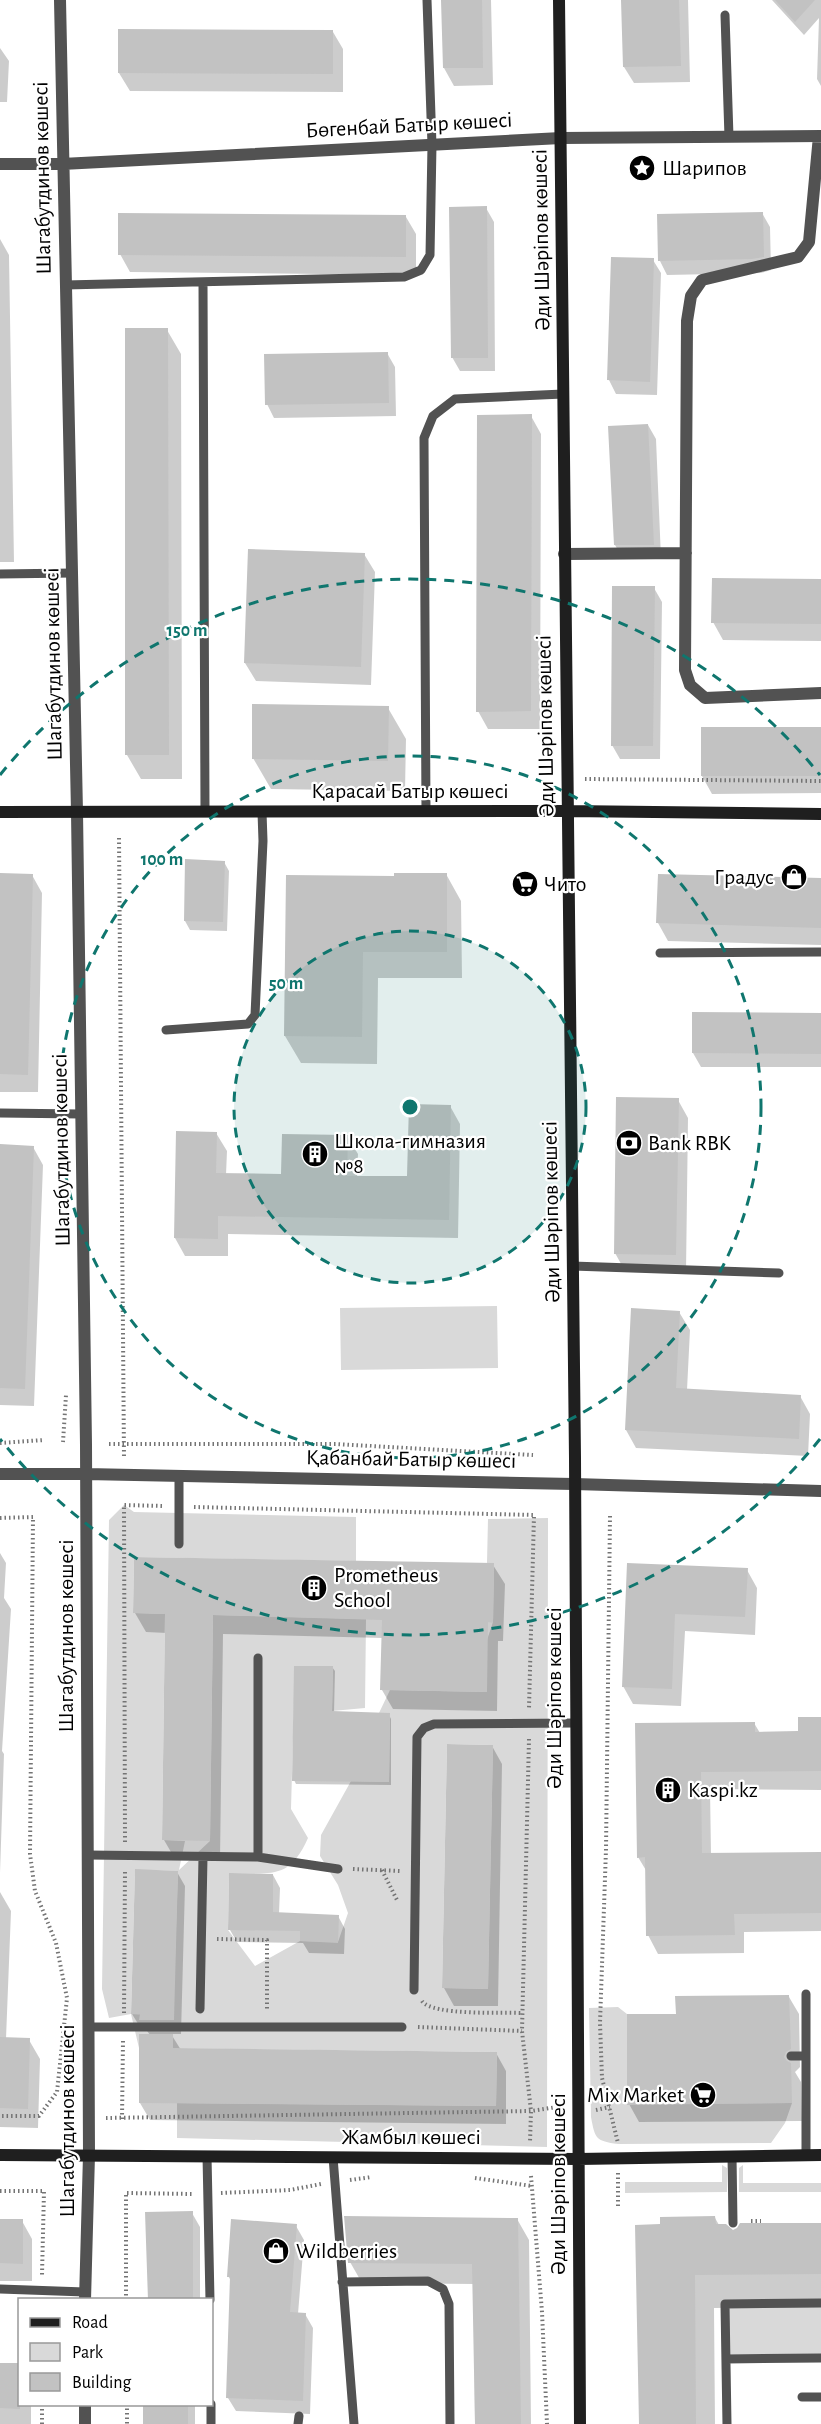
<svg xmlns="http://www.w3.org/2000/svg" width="821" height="2424" font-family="'Alegreya Sans',sans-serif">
	<rect width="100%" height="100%" fill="#fff"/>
	<path fill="#d9d9d9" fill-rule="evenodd" d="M497 1306 498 1368 341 1370 340 1308Z
		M124 1505 134 1512 356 1517V1561L134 1557 133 1613 165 1614 162 1840 185 1841 179 1870 210 1841 213 1615 366 1619 365 1708 332 1711 333 1666H295L291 1809 308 1838C288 1883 269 1871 229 1874L228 1930 255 1966 300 1941 338 1942 348 1913 338 1885 320 1856 321 1835 351 1781 389 1782 390 1713H379L390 1690 486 1692 487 1640 493 1622 494 1564 487 1563 488 1519 548 1518 547 2147 177 2138V2103L496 2106 497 2052 139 2048 131 2014 109 2018 102 1989 109 1520ZM447 1744 493 1745 488 1989 442 1988ZM135 1870 178 1871 173 2016 131 2014Z
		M618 2007 627 2014V2104L792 2103 785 2123 771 2143 618 2144C596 2141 595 2139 591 2117L589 2008Z
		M722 2165 727 2168V2192L625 2193V2182H722Z
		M743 2165V2183H821V2192H739V2168Z
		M821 2303V2358L726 2359 725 2304Z"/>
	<path fill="#0003" d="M443 0H491L493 85 454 86 444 68Z
		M623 0H688L690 82 634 83 624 67Z
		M772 0H821V86L817 79 819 18 804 35Z
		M119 30 333 32 343 49V92L130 91 119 73Z
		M0 48 9 61 7 102H0Z
		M486 208 494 222 495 371H460L452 357Z
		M762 213 770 227 771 270 761 273 667 275 660 261Z
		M406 217 416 234V275L130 272 120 254Z
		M0 239 9 255 14 562H0Z
		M653 260 661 273 657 395 616 394 609 380Z
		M167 330 181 354 182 779H141L127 755Z
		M387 353 395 367 396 416 274 418 267 404Z
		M531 416 541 434 540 729H488L478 711Z
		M648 425 656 439 661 558 623 559 615 545Z
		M364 554 375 572 371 685 256 681 245 663Z
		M821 581V641L723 640 713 622Z
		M654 588 662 602 660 759H620L612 745Z
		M388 708 406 739 405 791 271 789 253 758Z
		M821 728V793L712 794 702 776Z
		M224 862 229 871 227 931 190 930 185 921Z
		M446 874 461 901 462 978H378L377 1064 301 1063 285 1036 396 878Z
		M0 875H32L42 893 38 1092H0Z
		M821 879V945L668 941 658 923Z
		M821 1015V1067H701L693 1053Z
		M678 1100 688 1118 686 1272 625 1271 615 1253Z
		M450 1106 460 1124 458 1238 228 1234V1256H185L175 1238 216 1133 227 1151 226 1175 283 1176 347 1136 358 1154 357 1177 409 1178Z
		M0 1146 33 1147 43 1165 34 1406 0 1405Z
		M679 1312 690 1330 687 1390 800 1396 810 1414 808 1456 636 1448 626 1430Z
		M0 1553 6 1563 4 1598 11 1609 2 1751 4 1754 0 1873Z
		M493 1565 505 1584 503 1641H498L497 1711 393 1709 382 1690 383 1638 223 1634 220 1860 175 1859 164 1840 167 1633 146 1632 135 1613Z
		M629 1565 747 1570 757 1588 755 1635 685 1631 681 1706 633 1704 623 1686Z
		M332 1667 335 1671 334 1713 389 1715 391 1719V1785L296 1784 294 1780Z
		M821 1719V1790L710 1789 711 1855 821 1854V1931L744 1932V1953L658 1954 648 1935 647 1872 638 1857 636 1725 754 1723 760 1733H799Z
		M492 1746 502 1764 498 2006H454L444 1988Z
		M177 1872 185 1886 181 2034H171L181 2050 496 2053 506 2071V2124L150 2120 140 2103 150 2035 145 2028 140 2027 132 2014Z
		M273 1875 280 1888 279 1914 338 1916 345 1929 344 1954 309 1953 303 1943 237 1942 230 1930Z
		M0 1892 11 1911 6 2039 29 2040 40 2059 38 2128 0 2127Z
		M789 1997 799 2014 800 2067 795 2072 801 2082 802 2121 639 2122 629 2104 677 2015Z
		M192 2213 200 2227V2300H149Z
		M715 2218 719 2225 732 2231 821 2224V2307L714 2308 715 2424H640L662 2226Z
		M517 2219 529 2240 531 2424H475L474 2284 362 2283 350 2262Z
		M0 2221H22L32 2239V2281H0Z
		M296 2226 304 2240 298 2314H305L313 2328 310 2414 236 2411 228 2398 232 2282 228 2276Z
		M0 2365 20 2404H31V2424H0Z
		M144 2404H195V2424H144Z"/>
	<path fill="#c2c2c2" d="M441 0H482L483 68H443Z
		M621 0H679L681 66 623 67Z
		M775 0H815L795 22Z
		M118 29 333 30V74L118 73Z
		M487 206 488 358H451L449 207Z
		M763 212 764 257 752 259 658 261 657 214Z
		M118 213 406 215V257L118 255Z
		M611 257 654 258 650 382 607 380Z
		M125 328H168L169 755H125Z
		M388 352 389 403 265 405 264 354Z
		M532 414 531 711 476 712 477 415Z
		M648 424 654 545H614L608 426Z
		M248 549 365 553 361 667 244 663Z
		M712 578 821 579V624L711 623Z
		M612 586H655L653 746H611Z
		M252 704 389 706 388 761 252 759Z
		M701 727H821V776H701Z
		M185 859 225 861 223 922 184 921Z
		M0 873 33 874 28 1075 0 1074Z
		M394 873H447V952H363L362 1037 284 1036 286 875 394 876Z
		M658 874 821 878V928L656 923Z
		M692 1012 821 1013V1054L692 1053Z
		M616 1097 679 1098 676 1255 614 1254Z
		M409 1104 451 1105 449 1220 218 1216V1239L174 1238 176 1131 217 1132 216 1173 281 1174 282 1134 348 1135 347 1176H407Z
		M0 1144 34 1146 25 1389 0 1388Z
		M631 1308 680 1311 676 1388 801 1395 799 1439 625 1430Z
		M134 1557 494 1563 493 1623 488 1622 487 1692 380 1690 382 1620 213 1615 210 1841 162 1840 165 1614 133 1613Z
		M627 1563 748 1568 745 1617 675 1614 672 1689 622 1687Z
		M294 1666H333L332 1711 390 1713 389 1782 292 1781Z
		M798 1717H821V1771L701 1772 702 1853 821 1852V1913L734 1914 735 1935 646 1936 645 1857 637 1858 635 1723 755 1722V1732L798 1731Z
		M447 1744 493 1745 488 1989 442 1988Z
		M135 1869 178 1871 174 2020H139L140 2014H131Z
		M229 1873 273 1874V1912L339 1915 338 1943 300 1941V1931L228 1930Z
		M789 1995 791 2049 786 2052 784 2057 787 2061 791 2063 792 2103 627 2105V2014H676L675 1996Z
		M139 2034H173V2048L497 2052 496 2106 139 2103Z
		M0 2037 30 2038 28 2109 0 2108Z
		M193 2211V2300H148L145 2212Z
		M344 2216 518 2218 521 2424H475L472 2264 348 2263Z
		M715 2216 716 2224H726L733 2230 737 2228 740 2223H821V2274L695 2275 696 2424H639L635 2225 660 2224V2217Z
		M0 2219H23V2264L0 2263Z
		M231 2219 297 2224 290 2312 306 2313 303 2401 226 2398 230 2277H227Z
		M0 2363H20V2409L0 2408Z
		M143 2404H188V2424H143Z"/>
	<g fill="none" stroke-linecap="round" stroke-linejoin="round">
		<path stroke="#747474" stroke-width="4" stroke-dasharray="1.5 3" stroke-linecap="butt" d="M585 779 821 781
			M119 838 124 1458
			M63 1442 66 1395
			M0 1443 44 1440
			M109 1444H336L533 1455
			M194 1507 534 1515 529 1708
			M610 1516 606 1849 600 2023 602 2078 618 2143
			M0 1518 33 1517 30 1854 35 1891 56 1943 67 1998 57 2092 39 2116H0
			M529 1739 522 2031 531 2111 530 2142
			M125 1842 124 1505 163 1506
			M353 1869 400 1871
			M382 1870 398 1902
			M217 1939 267 1940V2011
			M422 2001C432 2016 503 2012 522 2013
			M124 2013 125 1870
			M418 2027 522 2031
			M596 2110 610 2107
			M106 2118 531 2111 557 2107
			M122 2119 123 2041
			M618 2173V2206
			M531 2176 542 2312 547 2424
			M475 2178 532 2186
			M350 2180 372 2177
			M0 2191H44L42 2275
			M221 2193 290 2190 321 2184
			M751 2221H761
			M126 2300V2193L193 2194
			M127 2404V2424
			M42 2424V2404"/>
		<path stroke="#525252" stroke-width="9" d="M725 15 729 137
			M203 282 205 812
			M65 285 404 277 421 270 430 255 432 145 427 0
			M0 574 72 573
			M426 812 424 438 433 416 455 399 563 394
			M660 953 821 952
			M166 1030 248 1024 255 1015 263 841 262 812
			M0 1113 81 1114
			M572 1266 779 1273
			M179 1544V1476
			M88 1855 258 1857 338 1869
			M258 1857V1658
			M414 1990 417 1737 424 1728 434 1724 576 1723
			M806 1994V2155
			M200 2009 203 1857
			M89 2027H402
			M791 2056H806
			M207 2156 210 2300
			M732 2156 733 2223
			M333 2157 354 2424
			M342 2282 428 2281 443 2289 449 2304 450 2424
			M0 2289 85 2292
			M726 2359 821 2358
			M802 2397H821
			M211 2404V2424
			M298 2424 299 2416
			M727 2424 725 2304 821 2303"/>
		<path stroke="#525252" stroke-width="12" d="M60 0 77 812 86 1444 89 2155 85 2300
			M819 136 809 242 798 257 702 280 691 296 687 321 685 670 690 685 705 698 821 693
			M0 164H62L561 138 821 136
			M564 554 686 553
			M0 1474H86L574 1484 821 1491
			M85 2424V2404"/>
		<path stroke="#1f1f1f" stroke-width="12" d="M559 0 575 1458 580 2424
			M0 812 567 811 821 814
			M0 2155 578 2159 821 2155"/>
	</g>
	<circle cx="410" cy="1107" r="176" fill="#0f766e" fill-opacity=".12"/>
	<g fill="none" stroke="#0f766e" stroke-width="3" stroke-dasharray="10 8">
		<circle cx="410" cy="1107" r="176"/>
		<circle cx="410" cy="1107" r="351"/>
		<path d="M820 1439A527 527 0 0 1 0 1439M0 775A527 527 0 0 1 820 775"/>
	</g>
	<defs>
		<symbol id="sight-disc" viewBox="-11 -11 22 22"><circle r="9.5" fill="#000" stroke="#fff"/><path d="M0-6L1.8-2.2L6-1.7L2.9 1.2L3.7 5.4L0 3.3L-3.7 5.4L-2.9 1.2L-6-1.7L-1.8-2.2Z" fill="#fff"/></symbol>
		<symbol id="shop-disc" viewBox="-11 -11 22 22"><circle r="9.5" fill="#000" stroke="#fff"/><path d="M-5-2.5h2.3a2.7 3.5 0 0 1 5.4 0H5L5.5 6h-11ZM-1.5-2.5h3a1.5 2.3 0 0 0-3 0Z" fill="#fff"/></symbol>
		<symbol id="supermarket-disc" viewBox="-11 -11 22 22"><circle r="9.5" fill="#000" stroke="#fff"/><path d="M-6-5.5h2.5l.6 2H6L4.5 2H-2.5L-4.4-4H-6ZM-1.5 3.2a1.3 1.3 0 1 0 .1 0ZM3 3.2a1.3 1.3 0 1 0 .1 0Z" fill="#fff"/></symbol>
		<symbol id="bank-disc" viewBox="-11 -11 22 22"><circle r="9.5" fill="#000" stroke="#fff"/><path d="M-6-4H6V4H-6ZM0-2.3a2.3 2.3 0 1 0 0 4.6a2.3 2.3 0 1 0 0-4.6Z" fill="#fff"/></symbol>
		<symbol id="building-disc" viewBox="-11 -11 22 22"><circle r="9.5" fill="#000" stroke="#fff"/><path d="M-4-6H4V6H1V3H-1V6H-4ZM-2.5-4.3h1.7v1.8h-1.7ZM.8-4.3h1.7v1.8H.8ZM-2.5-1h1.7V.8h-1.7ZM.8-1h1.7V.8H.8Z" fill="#fff"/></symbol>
	</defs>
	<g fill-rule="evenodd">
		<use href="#sight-disc" x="627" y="153" width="30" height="30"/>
		<use href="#shop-disc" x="779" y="862" width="30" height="30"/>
		<use href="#supermarket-disc" x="510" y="869" width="30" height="30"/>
		<use href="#bank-disc" x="614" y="1128" width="30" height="30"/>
		<use href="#building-disc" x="300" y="1139" width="30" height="30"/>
		<use href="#building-disc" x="299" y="1573" width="30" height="30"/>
		<use href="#building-disc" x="653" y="1775" width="30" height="30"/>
		<use href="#supermarket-disc" x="688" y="2080" width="30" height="30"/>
		<use href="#shop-disc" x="261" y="2236" width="30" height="30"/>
	</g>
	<g text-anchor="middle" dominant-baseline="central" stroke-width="4.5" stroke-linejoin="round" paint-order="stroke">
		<g font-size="22" fill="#000" stroke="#fff">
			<text transform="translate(409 125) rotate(-3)">Бөгенбай Батыр көшесі</text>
			<text transform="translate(42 178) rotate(-91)">Шагабутдинов көшесі</text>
			<text transform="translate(541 240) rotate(-91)">Әди Шәріпов көшесі</text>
			<text transform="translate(53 664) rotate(-91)">Шагабутдинов көшесі</text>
			<text transform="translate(545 726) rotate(-91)">Әди Шәріпов көшесі</text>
			<text x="410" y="791">Қарасай Батыр көшесі</text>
			<text transform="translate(61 1150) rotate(-91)">Шагабутдинов көшесі</text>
			<text transform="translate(551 1212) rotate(-91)">Әди Шәріпов көшесі</text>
			<text transform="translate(411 1459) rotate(1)">Қабанбай Батыр көшесі</text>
			<text transform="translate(66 1636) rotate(-90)">Шагабутдинов көшесі</text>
			<text transform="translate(554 1698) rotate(-90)">Әди Шәріпов көшесі</text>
			<text transform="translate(67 2121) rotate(-90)">Шагабутдинов көшесі</text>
			<text x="411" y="2137">Жамбыл көшесі</text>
			<text transform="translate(558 2184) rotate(-90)">Әди Шәріпов көшесі</text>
		</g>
		<g font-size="22" fill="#000" stroke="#fff" text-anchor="start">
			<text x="662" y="168">Шарипов</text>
			<text x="774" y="877" text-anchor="end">Градус</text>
			<text x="544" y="884">Чито</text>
			<text x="334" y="1141">Школа-гимназия<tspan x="334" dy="25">№8</tspan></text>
			<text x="648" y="1143">Bank RBK</text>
			<text x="334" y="1575">Prometheus<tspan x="334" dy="25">School</tspan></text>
			<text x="688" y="1790">Kaspi.kz</text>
			<text x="684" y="2095" text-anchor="end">Mix Market</text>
			<text x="296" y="2251">Wildberries</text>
		</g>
	</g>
	<circle cx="410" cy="1107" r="9" fill="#0f766e" stroke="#fff" stroke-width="3"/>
	<g font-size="18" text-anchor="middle" font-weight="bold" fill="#0f766e" stroke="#fff" stroke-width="4.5" stroke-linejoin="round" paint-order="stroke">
		<text x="187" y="636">150 m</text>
		<text x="162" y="865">100 m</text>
		<text x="286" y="989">50 m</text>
	</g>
	<rect x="18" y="2298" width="195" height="108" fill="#ffffff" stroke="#999999" stroke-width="1.5"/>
	<rect x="30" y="2318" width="30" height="9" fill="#1f1f1f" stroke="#999999" stroke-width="1.5"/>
	<text x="72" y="2328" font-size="18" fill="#000000">Road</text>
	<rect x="30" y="2343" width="30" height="18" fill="#d9d9d9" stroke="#999999" stroke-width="1.5"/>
	<text x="72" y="2358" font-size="18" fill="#000000">Park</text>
	<rect x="30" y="2373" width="30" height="18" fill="#c2c2c2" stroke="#999999" stroke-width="1.5"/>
	<text x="72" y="2388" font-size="18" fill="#000000">Building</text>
</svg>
